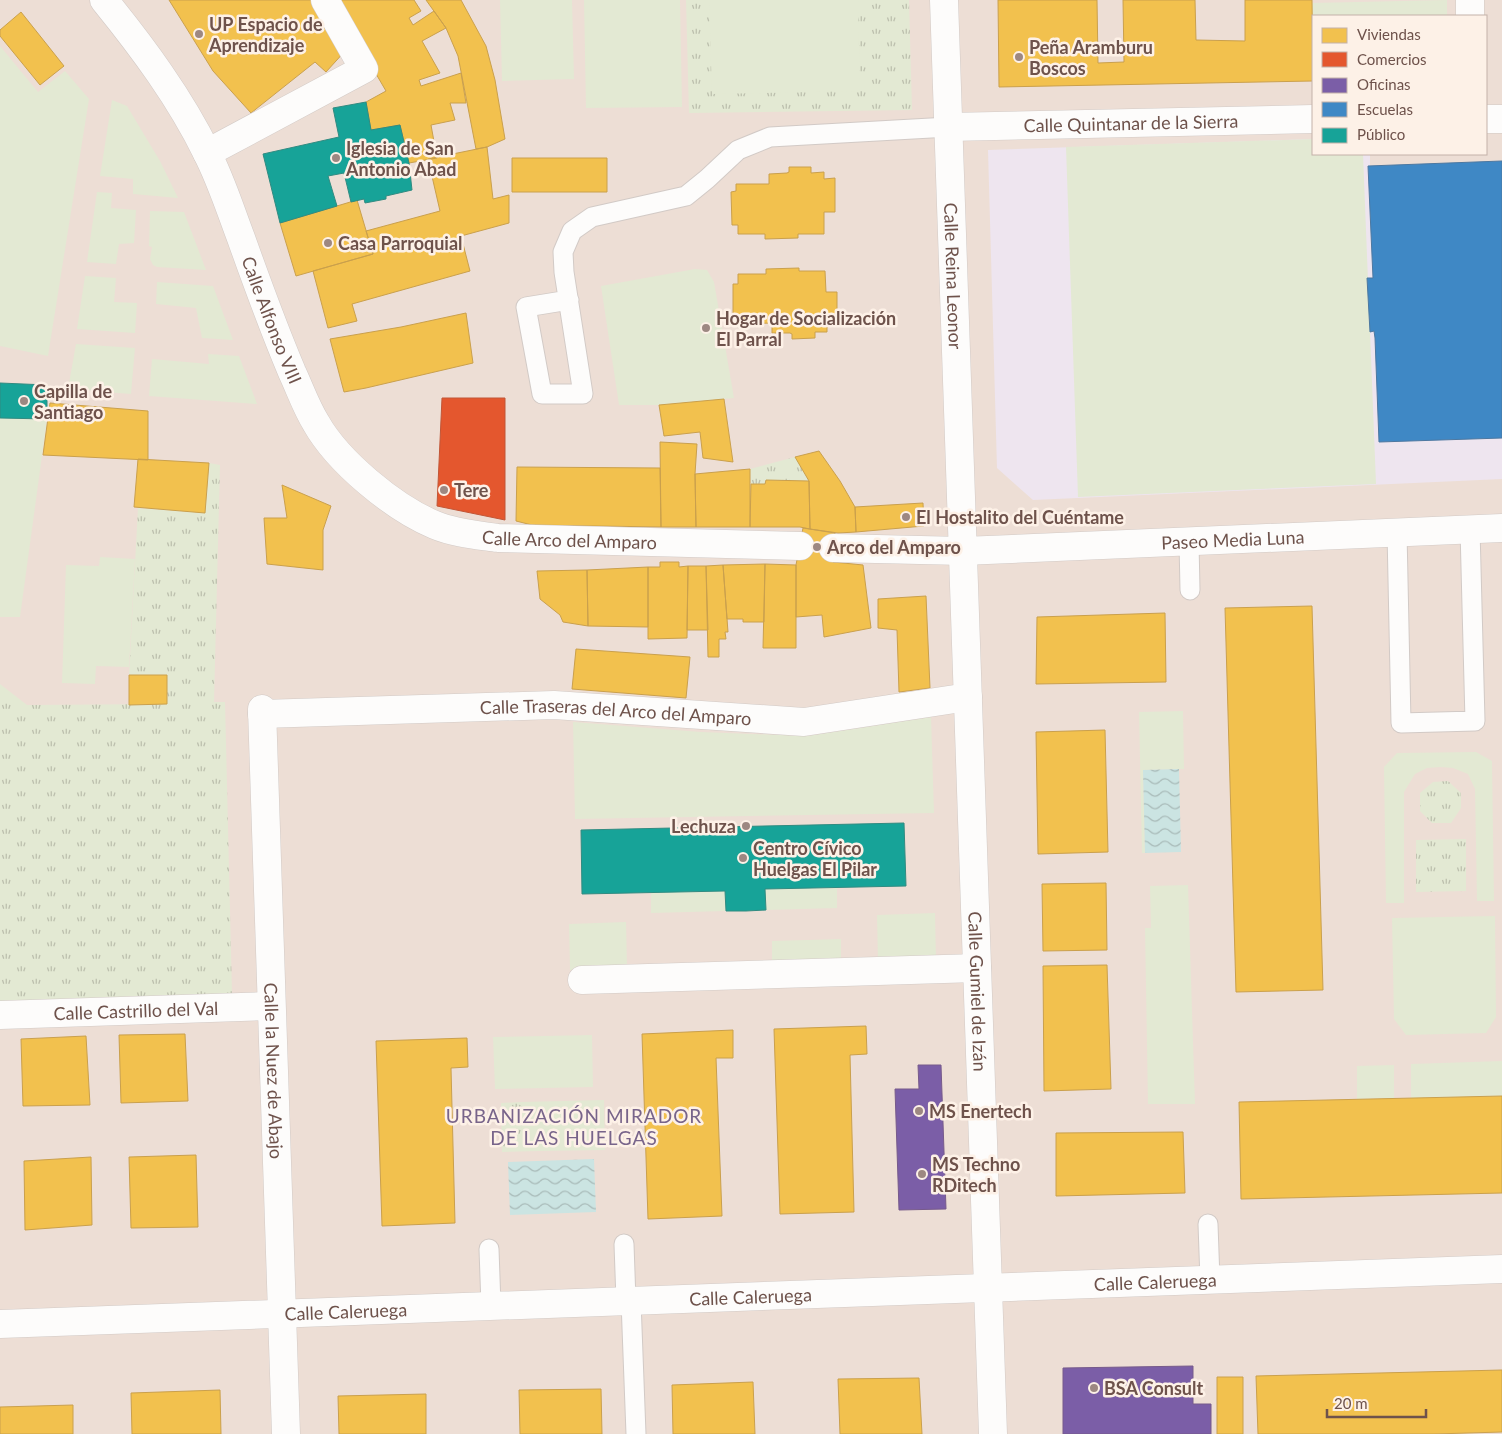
<svg xmlns="http://www.w3.org/2000/svg" width="1502" height="1434" font-family="Lato,sans-serif">
	<defs>
		<pattern id="grass-tufts" width="24" height="20" patternUnits="userSpaceOnUse" patternTransform="scale(1.25)"><rect width="24" height="20" fill="#e3e9d3"/><path d="M3 7l-1-3M5 7V3M7 7l1-3M15 17l-1-3M17 17v-4M19 17l1-3" fill="none" stroke="#bcbfad"/></pattern>
		<pattern id="water-waves" width="16" height="10" patternUnits="userSpaceOnUse" patternTransform="scale(1.25)"><rect width="16" height="10" fill="#cbe4e2"/><path d="M0 5q4-4 8 0t8 0" fill="none" stroke="#a9bbb9"/></pattern>
	</defs>
	<rect width="100%" height="100%" fill="#f4ede7"/>
	<path fill="#edded5" fill-rule="evenodd" d="M0 0H1502V1434H0ZM1313 16H1486V154H1313Z"/>
	<path fill="#eee5ef" d="M1313 139V154H1370V166L1502 161V479L1033 500 997 468 988 150Z"/>
	<path fill="url(#grass-tufts)" d="M686 0H909L912 110 689 113Z
		M795 457 809 481 766 480 765 484H751L750 469Z
		M209 463 220 465 214 702H225L232 994 0 1001V684L27 705 167 704V675H129L138 508 205 513Z
		M1448 781 1461 793V808L1451 823H1432L1420 811V793L1433 782Z
		M1466 839V891L1416 892V840Z
		M521 1102 522 1132H539V1151L502 1152 501 1103Z"/>
	<path fill="#e3e9d3" d="M500 0H572L574 79 502 81Z
		M584 0H680L682 107 586 108Z
		M709 0H858L860 91 712 94Z
		M1447 0V16H1313V81L1312 3Z
		M0 46 38 92 65 71 89 99 48 356 0 346Z
		M112 100 127 106 160 161 178 198 133 194V179L100 176Z
		M1313 139V154H1363L1376 484 1078 497 1066 147Z
		M97 192 112 193 111 208 136 210 134 243 119 244 116 264 87 262Z
		M150 211 184 212 206 270 157 267 153 265 150 259 152 247 149 246Z
		M695 269 707 270 714 282 734 398 659 405H619L601 286Z
		M85 276 116 278 114 302 137 303 135 333 77 329Z
		M157 282 213 286 233 340 202 338 196 308 156 304Z
		M76 344 135 348 131 394 68 389Z
		M208 354 239 356 257 404 149 396 152 359 209 364Z
		M0 418 47 419 20 617H0Z
		M100 557 135 559 129 667 96 666 95 684 62 683 66 565 99 566Z
		M1183 711 1184 769 1143 770 1145 853H1142L1139 712Z
		M931 717 934 813 575 819 573 722 701 732 807 736Z
		M1476 752 1492 761 1494 901H1477L1475 789 1468 774 1453 768 1441 767 1427 768 1415 774 1404 792V903H1386L1384 767 1397 753Z
		M1188 885 1195 1104H1148L1145 928H1151L1150 886Z
		M837 888V908L766 910 765 889Z
		M725 891 726 911 651 913V892Z
		M935 913 936 960 878 962 877 915Z
		M1495 916 1496 1017 1486 1033 1406 1035 1394 1019 1392 918Z
		M626 922 627 968 570 970 569 924Z
		M841 939V963L772 965V941Z
		M592 1035 593 1087 495 1089 493 1037Z
		M1502 1061V1096L1411 1098V1064Z
		M1394 1065V1098L1357 1099V1066Z
		M604 1100 605 1150 539 1151V1132L522 1133 521 1102Z"/>
	<path fill="url(#water-waves)" d="M1179 769 1181 852 1145 853 1143 770Z
		M594 1159 596 1212 510 1215 508 1162Z"/>
	<path fill="#f2c14e" stroke="#caa04d" d="M169 0H316L346 50 326 72 315 62 251 113 213 71Z
		M333 0H414L421 11 409 18 413 25 434 11 446 28 422 41 440 73 419 80 421 86 461 73 466 103H450L455 120 431 125 437 158 409 163 400 125 371 130 366 102 386 91Z
		M426 0H461L486 46 495 80 505 139 487 147 476 149 458 56 446 28Z
		M998 0H1097L1098 63 1124 62 1123 0H1195L1196 40 1245 41V0H1312L1313 81 999 87Z
		M21 12 64 66 40 85 0 36V30Z
		M487 147 493 199 509 195V223L461 236 470 271 352 304 357 321 328 328 313 271 373 254 366 231 440 211 428 159Z
		M512 158H607V192H512Z
		M789 167H811V173L824 172V179L835 178V212H824V234H798V238L765 239V234H738V225H732L731 192 736 191V184H769V174L787 173 789 172Z
		M357 200 373 254 296 276 280 223Z
		M799 268V271H825L826 292H837V326H827V332H815V338L792 339V334L790 333H772V323L739 324 738 317H733V284H738V274H766V269Z
		M466 313 473 363 366 388 344 392 330 339 401 327Z
		M724 399 733 462 703 458 700 432 664 436 659 405Z
		M50 403 148 411V460L43 455Z
		M660 442 697 444 695 474 696 527H661Z
		M819 451 840 481 855 507 856 532 838 533 810 529 809 481 795 457Z
		M138 459 209 463 205 513 134 507Z
		M517 467 660 468 661 527 532 525 516 521Z
		M750 469V527H696L695 474Z
		M766 480 809 481 810 529 800 527H750L751 484H765Z
		M282 485 331 506 323 530V570L267 564 264 518H287Z
		M923 503 924 526 856 532 855 507Z
		M803 528 835 533 833 562 863 565 871 628 824 637 822 615 796 617V565Z
		M660 562H679V567L688 566 687 638 648 639V567H660Z
		M765 564 796 565V648H763Z
		M765 564 764 622H743V619H727L723 565Z
		M723 565 728 632H725L726 639H719V657H708L706 566Z
		M688 566H706L708 630H687Z
		M648 567V627L588 626 587 570Z
		M587 570 588 626 563 622 560 615 540 599 537 571Z
		M926 596 930 688 899 692 897 630 878 628V599Z
		M1312 606 1323 990 1236 992 1225 608Z
		M1165 613 1166 682 1036 684 1037 617Z
		M576 649 690 657 686 698 572 689Z
		M129 675H167V704L129 705Z
		M1105 730 1108 852 1038 854 1036 732Z
		M1106 883 1107 950 1043 951 1042 884Z
		M1107 965 1111 1089 1044 1091 1043 966Z
		M866 1026 867 1054 850 1055 854 1212 780 1214 774 1029Z
		M733 1030V1058H716L722 1216 648 1219 642 1034Z
		M185 1034 188 1101 121 1103 119 1035Z
		M86 1036 90 1105 23 1106 21 1039Z
		M467 1038 468 1067 451 1068 455 1223 382 1226 376 1041Z
		M1502 1096V1193L1241 1199 1239 1102Z
		M1183 1132 1185 1193 1056 1196V1133Z
		M196 1155 198 1227 131 1228 129 1157Z
		M91 1157 92 1225 25 1230 24 1161Z
		M1502 1370V1432L1434 1434H1258L1256 1376Z
		M1217 1377H1243V1434H1217Z
		M919 1378 922 1434H840L838 1379Z
		M753 1382 755 1434H673L672 1385Z
		M601 1389 602 1434H520L519 1390Z
		M220 1390 221 1434H132L131 1393Z
		M426 1394V1434H339L338 1396Z
		M73 1405V1434H0V1407Z"/>
	<path fill="#e4572e" stroke="#c15637" d="M442 398H505V520L437 506Z"/>
	<path fill="#7b5ea7" stroke="#775a8b" d="M918 1065H941L946 1209 899 1210 895 1089H919Z
		M1193 1366V1404H1211V1434H1063V1368Z"/>
	<path fill="#3f88c5" stroke="#4d78a0" d="M1502 161V438L1379 442 1375 338 1374 331 1370 332 1367 278H1373L1368 166Z"/>
	<path fill="#17a398" stroke="#318b81" d="M366 102 371 130 400 125 409 163 412 190 386 196V199L365 203 364 199 351 202 344 173 328 176 337 206 280 223 263 154 339 137 333 108Z
		M0 383 47 385V419L0 418Z
		M904 823 906 886 765 889 766 910 746 911H726L725 891 582 894 581 830Z"/>
	<g fill="none" stroke-linecap="round" stroke-linejoin="round">
		<defs>
			<path id="lane" d="M569 300 526 307 542 394H583L564 272 563 252 572 231 592 217 686 196 707 179 738 150 770 137 949 127
				M1397 532 1401 723 1475 721 1470 529
				M1189 542 1190 590
				M1208 1224 1210 1280
				M624 1244 626 1301
				M489 1249 491 1306
				M631 1301 636 1434"/>
			<g id="street">
				<path id="s1" d="M104 0C143 48 180 98 207 153 221 180 230 209 241 238 257 283 273 327 292 372 300 389 306 407 316 423 338 462 394 508 435 525 454 533 477 535 498 538L800 546"/>
				<path id="s2" d="M944 0 993 1434"/>
				<path d="M1470 0V16"/>
				<path d="M1486 119H1502"/>
				<path id="s3" d="M949 127 1313 119"/>
				<path d="M207 153 364 69 325 0"/>
				<path id="s4" d="M833 548 963 551 1502 528"/>
				<path id="s5" d="M262 709 286 1434"/>
				<path id="s6" d="M262 714 554 705 804 722 968 697"/>
				<path d="M582 980 977 968"/>
				<path id="s7" d="M0 1015 271 1006"/>
				<path id="s8" d="M0 1324 1502 1269"/>
			</g>
		</defs>
		<use href="#lane" stroke="#d2cac6" stroke-width="21"/>
		<use href="#street" stroke="#d2cac6" stroke-width="29"/>
		<use href="#lane" stroke="#fdfcfb" stroke-width="19"/>
		<use href="#street" stroke="#fdfcfb" stroke-width="28"/>
	</g>
	<g fill="#9d8882" stroke="#fdf1e7" stroke-width="2">
		<circle cx="199" cy="34" r="5"/>
		<circle cx="1019" cy="57" r="5"/>
		<circle cx="336" cy="158" r="5"/>
		<circle cx="328" cy="243" r="5"/>
		<circle cx="706" cy="328" r="5"/>
		<circle cx="24" cy="401" r="5"/>
		<circle cx="444" cy="490" r="5"/>
		<circle cx="906" cy="517" r="5"/>
		<circle cx="817" cy="547" r="5"/>
		<circle cx="746" cy="826" r="5"/>
		<circle cx="743" cy="858" r="5"/>
		<circle cx="919" cy="1111" r="5"/>
		<circle cx="922" cy="1174" r="5"/>
		<circle cx="1094" cy="1388" r="5"/>
	</g>
	<g text-anchor="middle" dominant-baseline="central" stroke-width="5" stroke-linejoin="round" paint-order="stroke">
		<g font-size="18" font-weight="bold" fill="#6e524b" stroke="#fdf1e7" text-anchor="start">
			<text x="209" y="24">UP Espacio de<tspan x="209" dy="21">Aprendizaje</tspan></text>
			<text x="1029" y="47">Peña Aramburu<tspan x="1029" dy="21">Boscos</tspan></text>
			<text x="346" y="148">Iglesia de San<tspan x="346" dy="21">Antonio Abad</tspan></text>
			<text x="338" y="243">Casa Parroquial</text>
			<text x="716" y="318">Hogar de Socialización<tspan x="716" dy="21">El Parral</tspan></text>
			<text x="34" y="391">Capilla de<tspan x="34" dy="21">Santiago</tspan></text>
			<text x="454" y="490">Tere</text>
			<text x="916" y="517">El Hostalito del Cuéntame</text>
			<text x="827" y="547">Arco del Amparo</text>
			<text x="736" y="826" text-anchor="end">Lechuza</text>
			<text x="753" y="848">Centro Cívico<tspan x="753" dy="21">Huelgas El Pilar</tspan></text>
			<text x="929" y="1111">MS Enertech</text>
			<text x="932" y="1164">MS Techno<tspan x="932" dy="21">RDitech</tspan></text>
			<text x="1104" y="1388">BSA Consult</text>
		</g>
		<g font-size="18" fill="#6e524b" stroke="#fdf1e7">
			<text stroke="none"><textPath href="#s3" startOffset="182">Calle Quintanar de la Sierra</textPath></text>
			<text stroke="none"><textPath href="#s2" startOffset="276">Calle Reina Leonor</textPath></text>
			<text stroke="none"><textPath href="#s1" startOffset="364">Calle Alfonso VIII</textPath></text>
			<text stroke="none"><textPath href="#s1" startOffset="771">Calle Arco del Amparo</textPath></text>
			<text stroke="none"><textPath href="#s4" startOffset="400">Paseo Media Luna</textPath></text>
			<text stroke="none"><textPath href="#s6" startOffset="354">Calle Traseras del Arco del Amparo</textPath></text>
			<text stroke="none"><textPath href="#s2" startOffset="992">Calle Gumiel de Izán</textPath></text>
			<text stroke="none"><textPath href="#s7" startOffset="136">Calle Castrillo del Val</textPath></text>
			<text stroke="none"><textPath href="#s5" startOffset="362">Calle la Nuez de Abajo</textPath></text>
			<text stroke="none"><textPath href="#s8" startOffset="1156">Calle Caleruega</textPath></text>
			<text stroke="none"><textPath href="#s8" startOffset="751">Calle Caleruega</textPath></text>
			<text stroke="none"><textPath href="#s8" startOffset="346">Calle Caleruega</textPath></text>
		</g>
		<g font-size="19" letter-spacing="1" fill="#78648a" stroke="#fdf1e7">
			<text x="574" y="1115">URBANIZACIÓN MIRADOR<tspan x="574" dy="22">DE LAS HUELGAS</tspan></text>
		</g>
	</g>
	<rect x="1312" y="15" width="175" height="140" fill="#fdf1e7" stroke="#c4b1a9"/>
	<rect x="1322" y="28" width="25" height="15" fill="#f2c14e" stroke="#c4b1a9"/>
	<text x="1357" y="40" font-size="15" fill="#6e524b">Viviendas</text>
	<rect x="1322" y="52" width="25" height="15" fill="#e4572e" stroke="#c4b1a9"/>
	<text x="1357" y="65" font-size="15" fill="#6e524b">Comercios</text>
	<rect x="1322" y="78" width="25" height="15" fill="#7b5ea7" stroke="#c4b1a9"/>
	<text x="1357" y="90" font-size="15" fill="#6e524b">Oficinas</text>
	<rect x="1322" y="102" width="25" height="15" fill="#3f88c5" stroke="#c4b1a9"/>
	<text x="1357" y="115" font-size="15" fill="#6e524b">Escuelas</text>
	<rect x="1322" y="128" width="25" height="15" fill="#17a398" stroke="#c4b1a9"/>
	<text x="1357" y="140" font-size="15" fill="#6e524b">Público</text>
	<path d="M1327 1409v8h99v-8" fill="none" stroke="#6e524b" stroke-width="2.5"/>
	<text x="1334" y="1409" font-size="15" fill="#6e524b" stroke="#fdf1e7" stroke-width="4" paint-order="stroke">20 m</text>
</svg>
